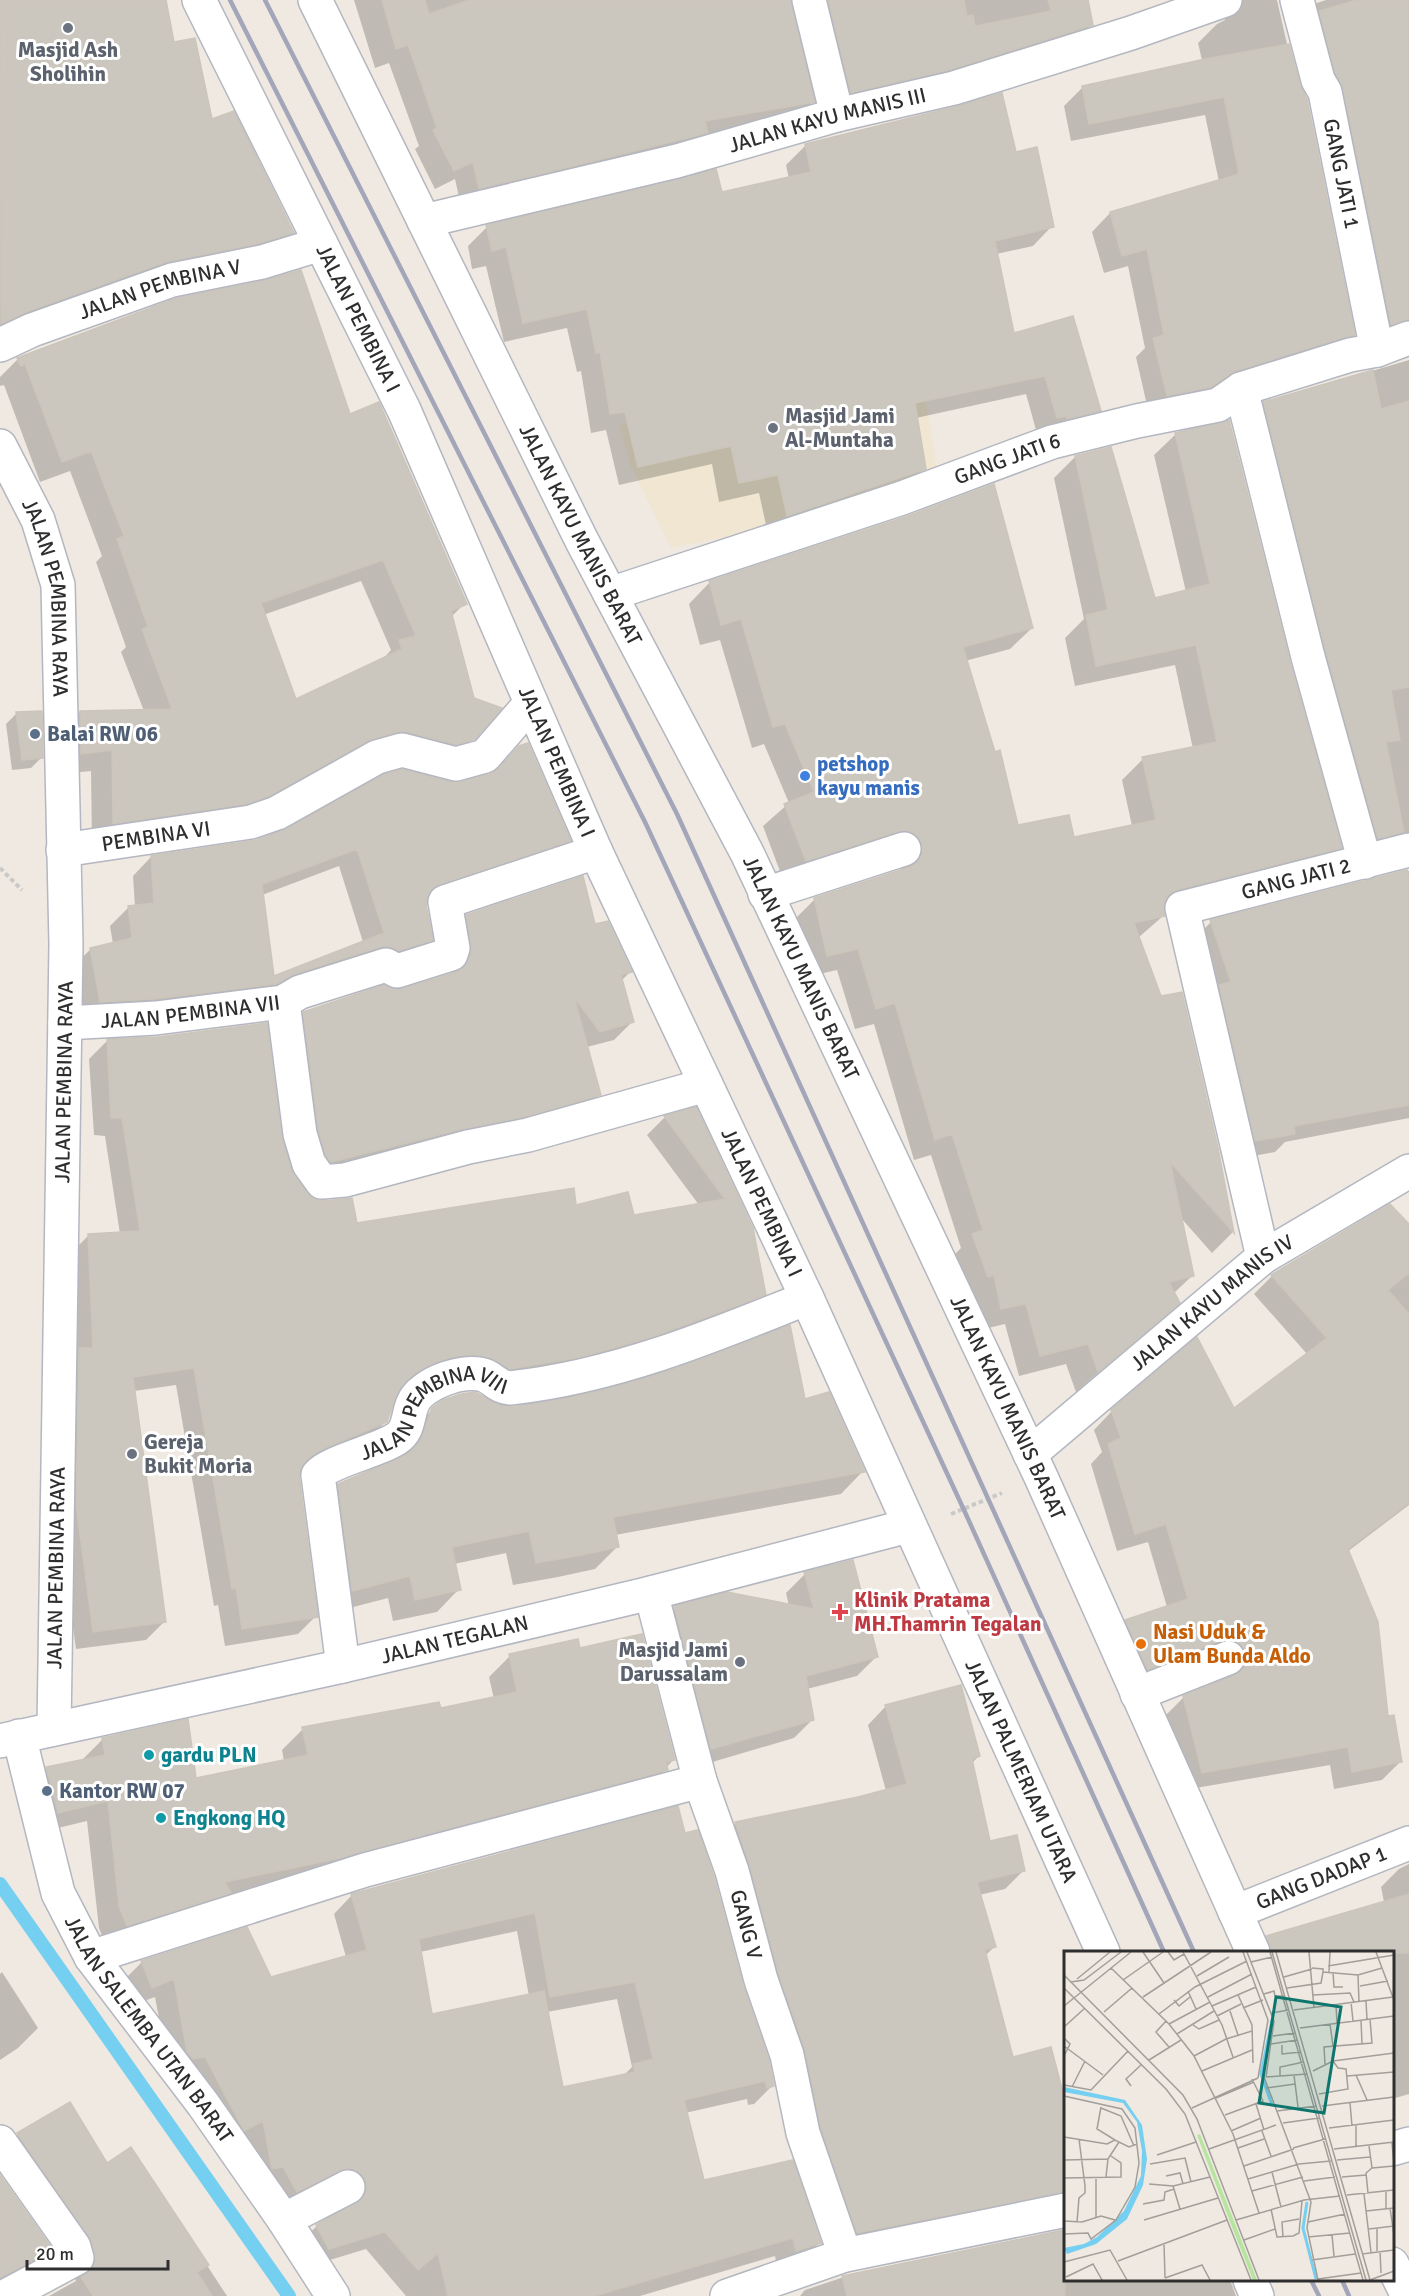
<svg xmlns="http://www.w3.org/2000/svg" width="1409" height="2296" font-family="Signika,sans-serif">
	<rect width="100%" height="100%" fill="#efe9e1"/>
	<path fill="#f0e6d1" d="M925 395 937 471 874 488 875 507 671 548 631 467 619 425 706 408Z"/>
	<path fill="#0003" fill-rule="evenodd" d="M0 0H165L173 44 211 121 292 232 275 250 0 333Z
		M354 0H789L813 101 795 120 702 136 688 151 461 206 455 179 435 189 415 149 419 146 389 63 375 68Z
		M794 0H1087L1091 25 1073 43 833 110Z
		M1211 0H1277L1353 335 1335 353 1149 414 1136 357 1145 348 1128 266 1104 273 1092 232 1110 213 1219 182 1205 115 1071 141 1064 106 1083 87 1202 60 1198 43 1217 24 1225 20V13Z
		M1326 0H1409V353L1373 342 1299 21 1317 3Z
		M806 145 1014 154 1052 226 1033 246 996 254 1013 335 1099 410 1080 430 1038 437 1026 394 916 418 924 468 905 488 768 534 759 493 719 502 712 464 619 485 606 430 591 433 581 371 577 372 567 328 504 342 486 266 472 269 468 246 487 227 720 194 789 179 786 165Z
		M177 300 349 416 465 603 451 617 473 738 451 760 384 753 246 817 92 844 91 771 60 774 59 734 80 712 144 711 121 652 126 647 96 562 102 556 70 471 40 482 4 385 0 386V377L18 359 40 349ZM361 581 391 650 381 661 295 701 263 615Z
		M1409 360V863L1360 856 1246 421 1264 403Z
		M1176 434 1288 662 1340 847 1319 869 1163 909V916L1138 938 1217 1148 1232 1233 1212 1253 1181 1218 1193 1275 1173 1294 1178 1303 1076 1392 1066 1364 1019 1376 1005 1324 980 1330 952 1257 961 1248 931 1155 914 1160 874 1024 855 1029 837 970 806 977 793 921 815 899 901 871V864L784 882 763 826 789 803 764 744 752 748 720 640 700 645 689 604 710 582 1032 628 1010 649 965 661 1017 827 1073 839 1132 826 1122 780 1143 759 1193 749 1175 665 1075 686 1065 638 1084 619 1054 478 1075 457 1154 600 1186 592 1154 455Z
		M17 713 42 757 31 768 12 770 6 724Z
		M520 747 569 840 550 859 426 902 431 940 412 958 274 992 82 1020 72 967 91 949 113 944 110 926 129 907H135L133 876 151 857 257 841 494 773ZM339 866 363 942 273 978 262 895Z
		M1409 871V1118L1285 1142 1275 1152 1237 1159 1193 940 1211 922Z
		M467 916 594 926 630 972 621 981 632 1022 614 1040 587 1047 600 1094 582 1112 323 1178 286 1031 304 1013 402 991 453 975 449 934Z
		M107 1041 280 1137 290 1170 314 1201 351 1199 356 1224 575 1206 633 1217 699 1205 647 1135 664 1118 695 1109 764 1294 746 1312 563 1374 419 1379 399 1389 386 1421 368 1440 299 1469 316 1616 298 1634 225 1646 218 1605 214 1606 176 1385 134 1391 164 1622 146 1640 76 1649 59 1523 71 1253 89 1235 120 1234 105 1136 94 1135 89 1059Z
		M1409 1227V1505L1347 1552 1386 1717 1400 1762 1382 1780 1334 1789 1330 1765 1184 1790 1165 1716 1184 1697 1229 1680 1228 1670 1129 1687 1108 1640 1126 1622 1167 1607 1148 1542 1117 1551 1091 1464 1102 1452 1094 1430 1112 1411H1234L1307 1354 1254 1294 1272 1276Z
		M804 1401 863 1471 841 1494 615 1535 618 1546 595 1569 558 1577 513 1585 506 1553 454 1564 459 1589 437 1612 393 1621 388 1598 330 1613 316 1508 339 1485 400 1459 410 1433 433 1409Z
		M805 1574 876 1657 857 1676 807 1689 813 1719 794 1738 692 1768 656 1627 675 1608 789 1606 786 1593Z
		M579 1649 673 1760 646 1791 106 1946 99 1928 87 1821 37 1833 26 1790 47 1769 82 1760 103 1739 195 1780 284 1761 282 1750 303 1729 440 1710 494 1699 489 1677 510 1656Z
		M886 1706 979 1756 971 1764 989 1843 1024 1870 1005 1889 979 1895 995 1946 985 1956 1012 2059 1050 2049 1066 2106V2223L839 2251 717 1842 735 1824 886 1791 868 1725Z
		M684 1835 741 1985 773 2085 754 2104 748 2105 747 2099 685 2113 703 2182 819 2243 801 2261 778 2270 775 2256 640 2296H406L366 2249 310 2266 298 2244 317 2226 349 2207 346 2197 279 2209 169 2071 155 1997 133 2005 123 1981 142 1962 270 1979 346 1957 334 1914 352 1895ZM517 1931 529 1996 431 2016 420 1952ZM617 1999 632 2067 623 2076 562 2089 547 2012Z
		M1409 1864V2094L1392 2099V1952L1264 1951 1281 1933 1384 1902 1381 1887 1399 1869Z
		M2 1972 38 2028 18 2048 0 2060V1974Z
		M69 2104 106 2165 131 2149 227 2296H49L76 2281 70 2256 0 2152 18 2135Z
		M0 2177 51 2249 32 2269 0 2287Z
		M1066 2231V2280H1230L1236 2296H800L805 2290 850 2275Z"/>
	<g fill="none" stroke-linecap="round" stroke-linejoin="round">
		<path stroke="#75cff0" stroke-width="14" d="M0 1884 289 2296"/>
	</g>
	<path fill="#cbc7bf" stroke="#cbc5ba" stroke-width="1.5" fill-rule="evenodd" d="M0 0H166L174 42 195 38 212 119 234 111 294 233 257 244 166 262 26 312 1 324Z
		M382 0H425L429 14 469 0H791L815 102 705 121 708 133 479 189 473 162 454 171 433 130 437 128 408 45 396 49Z
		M828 0H964L967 16 973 15 975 26 1051 11 1048 0H1088L1093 25 949 70 851 93Z
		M1357 0H1409V320L1391 325 1343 88 1335 73 1319 11Z
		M1289 44 1300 85 1307 99 1355 335 1235 371 1211 387 1167 396 1153 338 1164 335 1147 249 1122 256 1110 212 1239 174 1224 97 1089 124 1082 86 1205 59Z
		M1002 93 1016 152 1037 147 1054 227 995 241 1014 333 1073 316 1101 411 1067 419 1066 416 1057 418 1045 376 915 403 926 469 787 516 778 475 739 483 731 446 638 467 625 412 610 414 600 352 596 353 587 309 523 323 506 247 492 251 486 225 716 169 722 192 811 172 805 144 958 106Z
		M301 270 350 414 379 402 467 604 451 611 474 698 502 708 475 739 456 745 407 732H397L368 741 269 796 247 804 113 824 112 750 81 754 80 711 172 709 142 629 148 627 117 539 124 536 91 451 62 462 25 364 21 366 17 358 177 298 266 280ZM383 560 416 636 399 640 402 649 296 699 261 603Z
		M1373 370 1381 409 1409 401V687L1391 690 1400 740 1386 742 1404 832 1378 839 1326 652 1263 402Z
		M1229 420 1290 662 1342 848 1177 890 1169 894 1164 902 1165 916 1134 923 1161 996 1182 992 1218 1148 1234 1233 1170 1162 1194 1276 1169 1282 1180 1303 1098 1372 1088 1344 1040 1356 1026 1304 1001 1309 994 1275 988 1277 972 1234 983 1230 952 1134 935 1140 895 1003 876 1009 858 949 827 956 814 898 910 867 917 862 922 853V843L916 835 907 831H899L806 861 784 804 814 792 785 724 773 727 741 619 721 625 709 581 908 516 994 484 1033 628 963 647 995 752 1000 750 1018 825 1069 815 1074 837 1156 820 1142 757 1217 742 1196 645 1096 666 1086 615 1108 610 1075 456 1111 447 1155 598 1210 584 1175 433Z
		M42 711 43 758 22 760 16 712Z
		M528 743 571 841 432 889 426 905 433 940 399 951 388 946 380 947 294 974 277 984 154 999 100 1002 90 948 132 938 128 906 154 903 151 856 257 840 286 829 384 774 402 769 452 782 490 774 499 768 519 746ZM357 849 384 933 274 976 262 884Z
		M1407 870 1409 879V1105L1294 1126 1295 1134 1255 1141 1219 985 1231 982 1210 920Z
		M583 876 595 924 608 921 632 972 621 975 634 1022 600 1032 574 997 601 1095 524 1117 463 1129 331 1162 326 1156 318 1130 303 1012 384 985 402 989 457 972 464 967 471 953 466 915Z
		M267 1023 282 1139 294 1175 314 1199 324 1201 352 1198 357 1223 574 1188 576 1205 628 1192 634 1215 725 1199 664 1116 696 1107 753 1228 766 1295 655 1336 582 1357 510 1369 491 1358 465 1355 438 1361 415 1373 397 1393 387 1422 323 1449 311 1456 301 1468 299 1477 318 1617 242 1629 236 1588 232 1589 194 1368 133 1377 166 1622 93 1632 76 1504 79 1348H93L88 1234 140 1231 122 1118H111L107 1039 158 1037Z
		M1390 1204 1409 1224V1273L1388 1290 1409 1314V1503L1348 1549 1378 1622 1388 1716 1394 1715 1402 1762 1352 1772 1348 1747 1202 1773 1183 1696 1235 1675 1243 1669 1247 1660 1246 1652 1239 1643 1230 1639 1222 1640 1148 1670 1125 1620 1188 1599 1166 1524 1135 1534 1108 1444 1121 1438 1111 1410 1197 1337 1234 1408 1327 1338 1271 1275Z
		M790 1325 805 1399 829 1392 865 1472 613 1517 619 1547 582 1555 536 1563 529 1531 452 1547 461 1590 415 1600 410 1576 352 1591 338 1484 408 1454 420 1440 432 1408 443 1400 461 1394 475 1392 497 1404 512 1407 590 1393 667 1371Z
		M853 1560 878 1657 806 1676 814 1720 711 1749 674 1606 727 1592 814 1609 804 1572Z
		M642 1634 675 1760 666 1762 668 1770 341 1858 225 1882 231 1893 127 1926 119 1906 108 1801 58 1813 46 1767 105 1755 102 1738 188 1719 196 1778 308 1755 302 1727 439 1702 441 1708 517 1692 509 1654 578 1639 580 1648Z
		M961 1685 980 1756 972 1759 990 1841 1017 1835 1025 1871 977 1882 996 1947 985 1950 1013 2057 1051 2047 1065 2100V2192L857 2233 821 2128 805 2049 779 1975 750 1866 735 1822 858 1797 907 1784 885 1705Z
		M678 1806 685 1833 698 1830 714 1877 743 1985 769 2060 774 2086 767 2088 765 2081 684 2100 704 2180 793 2160 821 2243 796 2251 793 2238 594 2296H448L438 2253 418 2270 385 2232 329 2249 316 2225 363 2198 367 2188 364 2178 358 2171 348 2168 297 2192 283 2167 272 2169 263 2121 244 2131 205 2057 193 2059 187 2052 174 1979 152 1988 141 1961 247 1927 271 1977 367 1950 351 1894ZM535 1913 550 1997 635 1982 653 2059 633 2064 635 2072 563 2087 544 1991 432 2014 419 1939Z
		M1409 1894V1953H1271L1266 1936Z
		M70 2102 107 2163 131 2147 209 2265 197 2272 212 2296H93L81 2277 92 2269 95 2262 92 2242 17 2133Z
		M0 2175 53 2250 0 2278Z
		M1064 2230 1065 2296H847L842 2276Z"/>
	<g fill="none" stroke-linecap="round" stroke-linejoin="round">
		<defs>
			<g id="minor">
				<path id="s1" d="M199 0 404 410 596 852 807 1298 1103 1952"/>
				<path id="s2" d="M315 0 581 539 747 853 1041 1477 1253 1952"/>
				<path d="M809 0 837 115"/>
				<path id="s3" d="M1297 0 1318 80 1325 92 1377 350"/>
				<path id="s4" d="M424 221 677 161 837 115 954 88 1131 33 1225 0"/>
				<path id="s5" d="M0 345 32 330 172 280 262 262 321 244"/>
				<path d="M1241 389 1308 657 1365 862"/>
				<path id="s6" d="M0 446 38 520 58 585 66 944 54 1729"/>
				<path id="s7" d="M610 594 902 498 1052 442 1137 421 1218 405 1241 389 1350 355 1377 350 1409 338"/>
				<path id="s8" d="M63 850 251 822 277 813 377 757 402 750 456 764 485 756 531 703"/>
				<path d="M765 894 904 849"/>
				<path d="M283 1002 300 1134 309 1164 322 1182 345 1180 468 1147 528 1135 706 1085"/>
				<path id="s9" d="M65 1023 156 1018 283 1002 300 992 386 965 397 971 451 954 453 948 445 902 596 852"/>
				<path id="s10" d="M1263 1257 1182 908 1409 850"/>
				<path id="s11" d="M1030 1454 1263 1257 1409 1171"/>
				<path id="s12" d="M651 1593 700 1781 732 1871 761 1980 787 2055 803 2133 845 2255"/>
				<path id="s13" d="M343 1666 318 1475C328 1462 377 1451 396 1439 410 1430 407 1416 413 1403 421 1383 467 1367 486 1376 496 1381 498 1387 510 1388 613 1377 711 1337 807 1298"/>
				<path d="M1137 1694 1228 1658"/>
				<path id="s14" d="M19 1736 58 1893 91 1957 203 2104 284 2220 333 2296"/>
				<path id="s15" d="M0 1741 343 1666 651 1593 908 1526"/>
				<path id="s16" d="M1235 1912 1409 1843"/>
				<path d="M91 1957 365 1870 700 1781"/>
				<path d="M0 2142 74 2247 77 2258 6 2296"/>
				<path d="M1392 2149 1409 2144"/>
				<path d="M284 2220 348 2187"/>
				<path d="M1392 2264 1408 2296"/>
				<path d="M1250 2280 1257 2296"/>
				<path d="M727 2296 845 2255 1066 2210"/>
			</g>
		</defs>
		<use href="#minor" stroke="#b4b7c1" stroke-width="36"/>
		<path stroke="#c9c9c9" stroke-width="4" stroke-dasharray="4.5 3" stroke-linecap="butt" d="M0 868 22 890
			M951 1514 1002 1493"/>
		<use href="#minor" stroke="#fff" stroke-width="33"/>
		<path stroke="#a3a6b8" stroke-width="4.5" d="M230 0 645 822 964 1510 1164 1952
			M265 0 677 814 1194 1952
			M1311 2280 1319 2296
			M1342 2280 1349 2296"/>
	</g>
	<g fill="#6b7280" stroke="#fff" stroke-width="2">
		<circle cx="68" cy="28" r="6"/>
		<circle cx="773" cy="428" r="6"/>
		<circle cx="132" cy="1454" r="6"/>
		<circle cx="740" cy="1662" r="6"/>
	</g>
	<g fill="#5c6f8a" stroke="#fff" stroke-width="2">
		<circle cx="35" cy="734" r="6"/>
		<circle cx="47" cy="1791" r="6"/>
	</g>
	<circle fill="#3f7fe0" stroke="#fff" stroke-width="2" cx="805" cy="776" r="6"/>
	<path fill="#e0444e" stroke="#fff" stroke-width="2" d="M837 1603h6v6h6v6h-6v6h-6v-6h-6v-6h6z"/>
	<circle fill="#e8710a" stroke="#fff" stroke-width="2" cx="1141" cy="1644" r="6"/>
	<g fill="#0f9aa8" stroke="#fff" stroke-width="2">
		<circle cx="149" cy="1755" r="6"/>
		<circle cx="161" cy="1818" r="6"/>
	</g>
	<g text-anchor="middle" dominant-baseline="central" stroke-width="6" stroke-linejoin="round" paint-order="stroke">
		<g font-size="21" font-weight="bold" fill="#5b616d" stroke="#fff" text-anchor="start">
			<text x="68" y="50" text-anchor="middle">Masjid Ash<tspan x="68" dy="24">Sholihin</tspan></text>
			<text x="785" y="416">Masjid Jami<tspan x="785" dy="24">Al-Muntaha</tspan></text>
			<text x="144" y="1442">Gereja<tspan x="144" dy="24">Bukit Moria</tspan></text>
			<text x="728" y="1650" text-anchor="end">Masjid Jami<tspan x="728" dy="24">Darussalam</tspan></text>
		</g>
		<g font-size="21" fill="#2e2e2e" stroke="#fff">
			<text stroke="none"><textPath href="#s4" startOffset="416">JALAN KAYU MANIS III</textPath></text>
			<text stroke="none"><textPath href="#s3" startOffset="180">GANG JATI 1</textPath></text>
			<text stroke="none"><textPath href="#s5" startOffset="170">JALAN PEMBINA V</textPath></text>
			<text stroke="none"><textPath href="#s1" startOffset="356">JALAN PEMBINA I</textPath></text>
			<text stroke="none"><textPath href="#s7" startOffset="420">GANG JATI 6</textPath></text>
			<text stroke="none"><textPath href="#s2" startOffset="597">JALAN KAYU MANIS BARAT</textPath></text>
			<text stroke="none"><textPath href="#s6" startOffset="162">JALAN PEMBINA RAYA</textPath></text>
			<text stroke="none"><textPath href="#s1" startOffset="842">JALAN PEMBINA I</textPath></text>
			<text stroke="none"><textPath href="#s8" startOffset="94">PEMBINA VI</textPath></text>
			<text stroke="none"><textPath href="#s10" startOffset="476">GANG JATI 2</textPath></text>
			<text stroke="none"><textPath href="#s2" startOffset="1083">JALAN KAYU MANIS BARAT</textPath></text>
			<text stroke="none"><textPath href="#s9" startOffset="126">JALAN PEMBINA VII</textPath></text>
			<text transform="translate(64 1082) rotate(-89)">JALAN PEMBINA RAYA</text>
			<text stroke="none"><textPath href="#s1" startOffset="1328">JALAN PEMBINA I</textPath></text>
			<text stroke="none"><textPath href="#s11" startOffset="237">JALAN KAYU MANIS IV</textPath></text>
			<text stroke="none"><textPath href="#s2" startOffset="1569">JALAN KAYU MANIS BARAT</textPath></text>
			<text stroke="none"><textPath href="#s13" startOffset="334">JALAN PEMBINA VIII</textPath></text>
			<text transform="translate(56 1568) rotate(-89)">JALAN PEMBINA RAYA</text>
			<text stroke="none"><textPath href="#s15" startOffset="466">JALAN TEGALAN</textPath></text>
			<text stroke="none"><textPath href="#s1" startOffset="1953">JALAN PALMERIAM UTARA</textPath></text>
			<text stroke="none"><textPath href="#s16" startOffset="93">GANG DADAP 1</textPath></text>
			<text stroke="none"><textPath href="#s12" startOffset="345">GANG V</textPath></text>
			<text stroke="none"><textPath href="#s14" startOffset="326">JALAN SALEMBA UTAN BARAT</textPath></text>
		</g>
		<g font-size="21" font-weight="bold" fill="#4e5e75" stroke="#fff" text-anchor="start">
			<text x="47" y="734">Balai RW 06</text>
			<text x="59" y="1791">Kantor RW 07</text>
		</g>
		<g font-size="21" font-weight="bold" fill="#366cbe" stroke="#fff" text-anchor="start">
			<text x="817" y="764">petshop<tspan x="817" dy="24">kayu manis</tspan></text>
		</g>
		<g font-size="21" font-weight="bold" fill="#be3a42" stroke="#fff" text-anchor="start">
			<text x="854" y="1600">Klinik Pratama<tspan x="854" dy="24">MH.Thamrin Tegalan</tspan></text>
		</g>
		<g font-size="21" font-weight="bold" fill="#c56008" stroke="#fff" text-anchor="start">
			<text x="1153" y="1632">Nasi Uduk &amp;<tspan x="1153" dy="24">Ulam Bunda Aldo</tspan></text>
		</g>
		<g font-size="21" font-weight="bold" fill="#0d838f" stroke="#fff" text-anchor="start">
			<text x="161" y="1755">gardu PLN</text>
			<text x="173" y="1818">Engkong HQ</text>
		</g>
	</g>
	<g transform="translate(1064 1951)">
		<rect width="330" height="330" fill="#efe9e1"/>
		<path d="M136 183 193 329H189L168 276 133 184Z" fill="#b6e59e"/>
		<path d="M0 136 61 149 78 174 83 208 79 234 63 268 32 293 3 303 0 297 20 293 33 286 60 260 77 225 78 200 73 171 59 152 0 141Z" fill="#75cff0"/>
		<path fill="none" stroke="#75cff0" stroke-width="3" d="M208 69 197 123 208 154M243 251 239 277 252 328"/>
		<path fill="none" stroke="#a29e99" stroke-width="1.5" d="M79 1 100 32M104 1 110 9 120 3M119 1 158 74 169 106M179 1 204 69 194 127M183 1 210 70 202 126M206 1 299 329M208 1 302 329M212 1 306 329M245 1 250 57M312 1 330 49M187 11 208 6M264 15 330 4M47 17 105 73 130 105 169 183 195 262M248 17 259 18V21L294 24 318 17M265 21 266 1M269 21 270 36H279M0 24 119 144 133 168 195 329M294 24 295 51M133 25 165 6M220 26 248 18M13 28 46 1M59 29 99 1M7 31 20 29 57 1M296 35 324 30M0 37 102 138 121 163 187 329M223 37 257 32 259 21M124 40 132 58M200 43 210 40 211 45H220M174 44 188 74 189 112M249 44 286 42 290 51M79 46 147 1M144 46 188 23M110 49 115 55 126 46M302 50 303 68M287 51 289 70M272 54 273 72M0 55 67 1M148 55 192 36M179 57 199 49M230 59 329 46M166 60 174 84M40 61 68 37M207 62 225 59M95 63 131 36 183 10M153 65 177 53M297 69 298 93M102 70 92 81 105 96M105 73 146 51M266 73 269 95M129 74 135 78 155 69M0 76 21 57M236 77 330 65M113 83 150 60M209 85 231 82M0 87 6 93 0 105M207 93 233 89M218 94V103L237 101M0 95 39 124M130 105 162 88 188 80M85 109 117 89M261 113 260 96 308 92 306 68M138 120 188 99M249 120 269 110 330 102M230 124 234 156M292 124 303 149M216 125V116L240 111M283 125 330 121M200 126 247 251 243 277 254 329M202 126 243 123M0 134 27 139 64 100M67 135 62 128 77 114M8 136 21 110M202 137 231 133M255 143 284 138 282 118 274 117 269 110M0 145 58 158 71 177 75 212 71 236 52 269 27 288 24 282 0 283M152 147 190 131M286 152 288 175M192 153 200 179M258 155 330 146M37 156 33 178 51 189M37 157 57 165 70 195M128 157 194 127M213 160 252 155M161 164 199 150 188 128M219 172 255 167M265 177 330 169M167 180 197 167M198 180 207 205M0 186 43 193 51 189 65 196 73 193M328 192 330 212M292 196V174M174 197 200 188M229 197 261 188M145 198 212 174M270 198 330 191M93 204 132 191M0 209 44 208 55 191M273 209 306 206M86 213 121 207 127 231M235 213 267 210M180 215 230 198M308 217 330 215M208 221 217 256M102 225 116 222 119 233M42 226 44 208M278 226 302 224M0 227 57 226V212L47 205M32 228V266M184 228 235 213M240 230 271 226M85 233 109 235M322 239V258M188 240 239 226M304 242 302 222 308 217 305 195M300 243 307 301M283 244 330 239M79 253 100 249 101 241 110 238M326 257 330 284M116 258 109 235 146 226M207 258 213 286 229 285 235 282 238 250M302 260 330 257M80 269 154 247M172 269 240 249 276 245M0 270 18 271 37 265 51 269M13 271 15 247 21 242V235L15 188M244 271 281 263M305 278 330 275M313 278V300M268 284 270 305M219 286 218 271 235 268M244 286 286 282M180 289 211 278M100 292 101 327M316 300 317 322M298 303 330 299M248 309 291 303M54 310 163 269M0 311 46 299 63 329M2 326 29 313 38 329M101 327 138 314 146 329M254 328 297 322M306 329 330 320"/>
		<path fill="#0f766e" fill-opacity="0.15" stroke="#0f766e" stroke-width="3" d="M212 46 277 56 260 162 195 152Z"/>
		<rect width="330" height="330" fill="none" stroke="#2e2e2e" stroke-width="3"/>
	</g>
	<path d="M27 2260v9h141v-9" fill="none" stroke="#2e2e2e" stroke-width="3"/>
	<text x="36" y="2260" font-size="18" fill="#2e2e2e" stroke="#ffffff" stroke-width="4.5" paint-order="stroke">20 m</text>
</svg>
